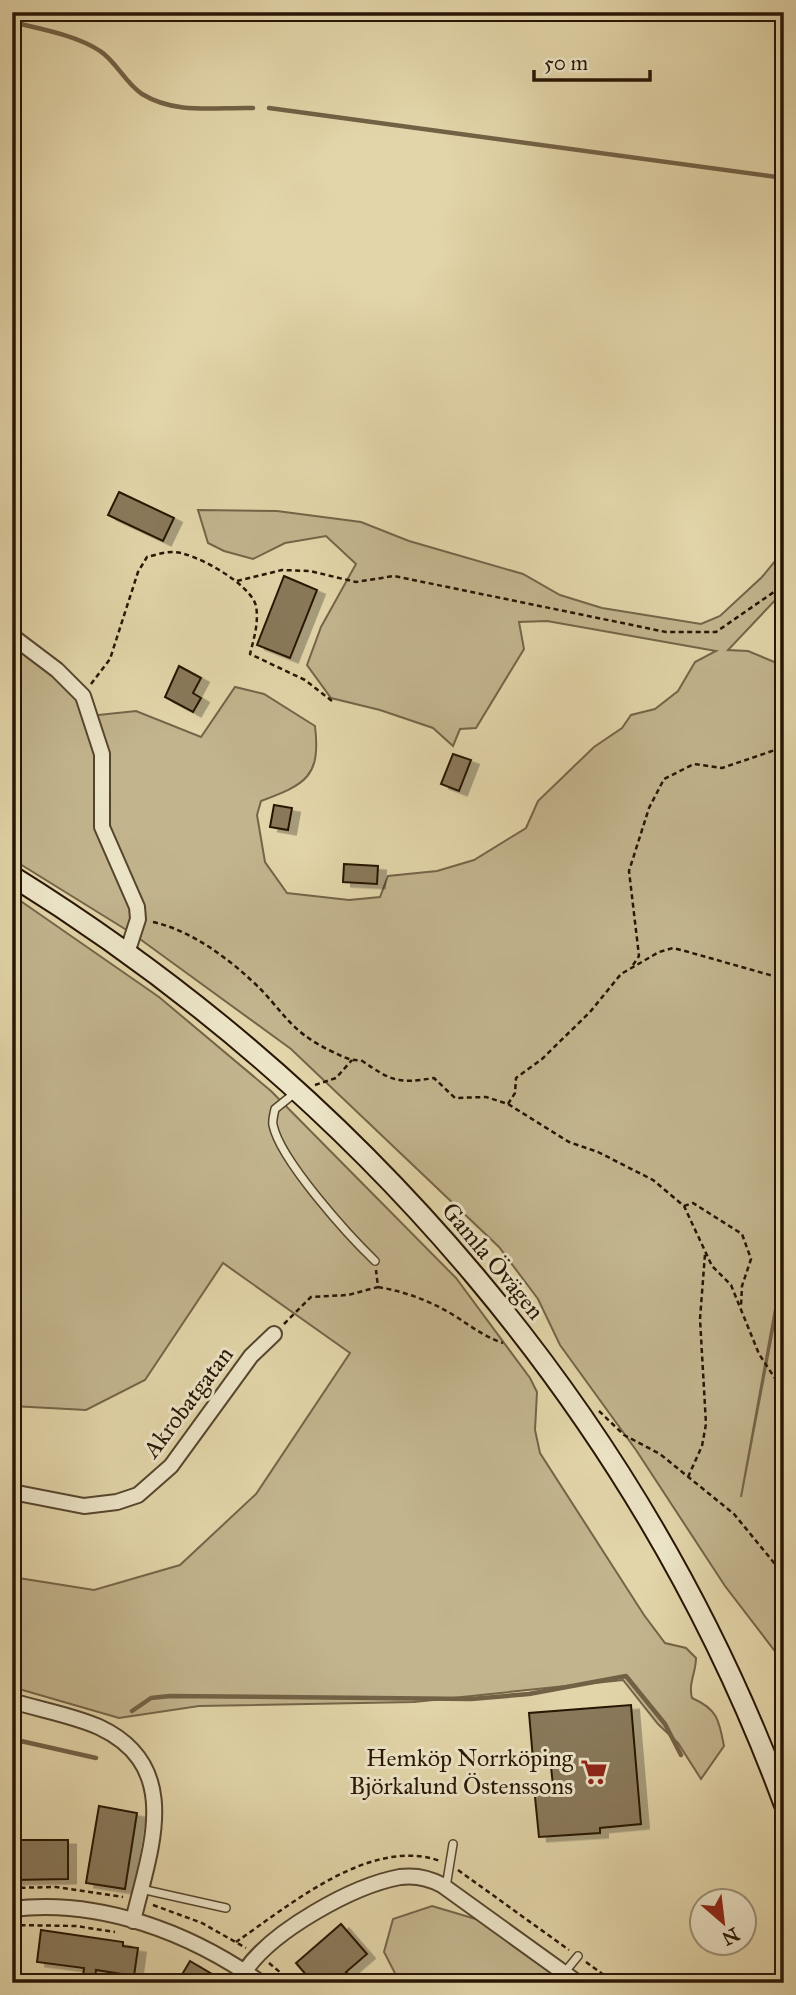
<svg xmlns="http://www.w3.org/2000/svg" width="796" height="1995" font-family="'IM FELL Great Primer',serif">
	<defs>
		<filter id="shadow"><feDropShadow dx="8" dy="4.5" stdDeviation="0" flood-color="#0004"/></filter>
	</defs>
	<rect width="100%" height="100%" fill="#e2d5a9"/>
	<filter id="stains"><feTurbulence type="fractalNoise" baseFrequency=".00286" numOctaves="4"/><feColorMatrix values="0 0 0 0 .2 0 0 0 0 .09 0 0 0 0 .02 0 0 0 .5 -.17"/></filter>
	<radialGradient id="worn" r=".72"><stop offset=".6" stop-color="#630" stop-opacity="0"/><stop offset="1" stop-color="#630" stop-opacity=".3"/></radialGradient>
	<path fill="#c2b48d" stroke="#756448" stroke-width="2" d="M198 510 277 511 361 522 409 541 523 574 560 595 602 608 701 624 720 616 762 577 784 550V596L780 595 728 650 748 651 784 666V1259L741 1497 784 1272V1663L725 1586 636 1450 560 1345 538 1299 499 1247 291 1049 133 934 12 859V637L57 670 89 716 136 711 201 737 235 687 264 694 315 726C321 777 306 784 261 801L257 815 265 862 287 893 349 900 380 897 388 876 437 871 474 860 526 828 538 801 594 747 622 728 631 715 655 709 678 691 695 662 716 651 547 621 519 622 524 649 476 728 460 729 453 746 433 728 380 710 331 698 307 665 321 627 356 564 326 536 285 543 253 559 224 551 208 543Z
		M12 895 159 997 271 1091 456 1278 530 1378 537 1392 535 1430 540 1453 644 1615 665 1643 686 1648 696 1658C696 1673 688 1683 692 1698 717 1709 719 1719 724 1746L701 1779 678 1743 658 1724 623 1680 414 1702 199 1706 119 1718 12 1687V1577L94 1590 180 1565 256 1494 350 1353 223 1263 145 1380 86 1410 12 1406Z
		M432 1906 479 1920 570 1983H400L384 1952 393 1919Z"/>
	<g fill="none" stroke-linecap="round" stroke-linejoin="round">
		<path stroke="#726145" stroke-width="4.5" d="M12 22C40 29 76 35 100 51 116 61 125 83 142 94 176 115 216 107 253 108
			M269 108 784 178
			M132 1711 151 1698 170 1696 471 1699 529 1694 626 1676 665 1724 681 1755
			M12 1739 96 1758"/>
	</g>
	<path fill="#89795a" stroke="#281504" stroke-width="2" filter="url(#shadow)" d="M119 492 174 518 163 541 108 515Z
		M284 576 317 590 290 658 257 645Z
		M179 666 201 678 193 693 201 698 193 712 165 697Z
		M453 754 471 760 459 791 441 784Z
		M274 805 292 808 288 830 270 827Z
		M344 864 378 866 377 884 343 882Z
		M631 1705 641 1824 600 1828V1833L539 1837 534 1787 553 1785 550 1758 533 1759 529 1713Z
		M99 1806 137 1813 125 1889 86 1883Z
		M12 1840H68V1879L12 1880Z
		M341 1924 367 1954 346 1972 356 1983H313L296 1963Z
		M41 1930 123 1942V1946L138 1948 134 1976 96 1970 95 1978 83 1976 84 1968 37 1962Z
		M190 1961 227 1983H177Z"/>
	<g fill="none" stroke-linecap="round" stroke-linejoin="round">
		<defs>
			<path id="lane" d="M296 1092 275 1109C274 1114 272 1121 273 1125 280 1160 349 1236 375 1261
				M446 1887 453 1844
				M141 1889 226 1908
				M564 1973 578 1956"/>
			<path id="street" d="M12 636 57 670 83 696 102 754V827L137 907 138 919 127 953
				M12 1492 84 1506 117 1502 138 1495 171 1466 251 1356 274 1334
				M12 1701C41 1710 72 1715 99 1727 185 1767 149 1852 133 1921
				M12 1909C100 1898 191 1933 261 1983
				M245 1971C272 1931 352 1886 400 1877 415 1875 429 1878 442 1885L578 1983"/>
			<path id="secondary" d="M12 876C361 1093 641 1417 784 1804"/>
		</defs>
		<use href="#lane" stroke="#56452d" stroke-width="10"/>
		<use href="#street" stroke="#56452d" stroke-width="18"/>
		<use href="#secondary" stroke="#281504" stroke-width="23"/>
		<path stroke="#281504" stroke-width="2.5" stroke-dasharray="5 3.5" stroke-linecap="butt" d="M237 581 282 570 310 571 356 582 394 576 666 632H716L784 585
			M91 684 110 659 138 572 147 557C155 555 164 552 173 552 194 552 251 584 256 606 259 622 254 638 250 654L305 680 332 701
			M153 922C189 930 224 955 251 980 283 1009 287 1030 331 1051 342 1056 349 1061 361 1060 391 1081 398 1084 434 1078L455 1098 486 1097 508 1104 569 1142 598 1152 653 1180 684 1206 712 1266 731 1285 759 1354 784 1392
			M633 965 639 956 629 871 649 808 664 779 694 764 722 768 784 747
			M315 1085 336 1078 352 1060
			M508 1104 515 1093 516 1078 542 1059 590 1012 621 974 659 952 673 948 685 951 784 979
			M684 1206 693 1203 742 1234 751 1259 742 1286 741 1307
			M378 1287C406 1292 431 1301 455 1316 472 1327 485 1337 503 1343
			M284 1324 311 1297 348 1295 378 1287 376 1270
			M599 1411 624 1435 660 1454 734 1514 784 1575
			M688 1477 702 1446 706 1424 700 1319 705 1254
			M458 1870 569 1950
			M12 1888 56 1887 123 1897
			M153 1905 202 1923 246 1948
			M12 1925 76 1926 115 1932
			M236 1942C290 1905 371 1836 440 1861
			M586 1962 615 1983
			M269 1963 293 1983"/>
		<use href="#lane" stroke="#ece4c7" stroke-width="7"/>
		<use href="#street" stroke="#ece4c7" stroke-width="14"/>
		<use href="#secondary" stroke="#ece4c7" stroke-width="19"/>
	</g>
	<defs>
		<symbol id="supermarket-bare" viewBox="-9 -9 18 18"><path d="M-6-5.5h2.5l.6 2H6L4.5 2H-2.5L-4.4-4H-6ZM-1.5 3.2a1.3 1.3 0 1 0 .1 0ZM3 3.2a1.3 1.3 0 1 0 .1 0Z" fill="#8f2418" stroke="#ece4c7" stroke-width="2.5" paint-order="stroke"/></symbol>
	</defs>
	<g fill-rule="evenodd">
		<use href="#supermarket-bare" x="575" y="1753" width="38" height="38"/>
	</g>
	<g text-anchor="middle" dominant-baseline="central" stroke-width="6" stroke-linejoin="round" paint-order="stroke">
		<g font-size="24" fill="#281504" stroke="#ece4c7">
			<text transform="translate(493 1261) rotate(50)">Gamla Övägen</text>
			<text transform="translate(188 1402) rotate(-53)">Akrobatgatan</text>
		</g>
		<g font-size="24" fill="#281504" stroke="#ece4c7" text-anchor="end">
			<text x="573" y="1758">Hemköp Norrköping<tspan x="573" dy="28">Björkalund Östenssons</tspan></text>
		</g>
	</g>
	<rect width="796" height="1995" fill="none" stroke="#e2d5a9" stroke-width="42"/>
	<rect x="14" y="14" width="768" height="1967" fill="none" stroke="#281504" stroke-width="3.5"/>
	<rect x="21" y="21" width="754" height="1953" fill="none" stroke="#281504" stroke-width="2"/>
	<g transform="translate(723 1922) rotate(152)"><circle r="33" fill="#ece4c7" stroke="#9e9179" stroke-width="2"/>
	<path d="M0-5L12 26L0 18L-12 26Z" fill="#8f2418"/>
	<text y="-10" font-size="19" font-weight="bold" text-anchor="middle" fill="#281504">N</text>
	</g>
	<path d="M534 70v10h116v-10" fill="none" stroke="#281504" stroke-width="3.5"/>
	<text x="544" y="70" font-size="21" fill="#281504" stroke="#ece4c7" stroke-width="5" paint-order="stroke">50 m</text>
	<rect width="100%" height="100%" filter="url(#stains)"/>
	<rect width="100%" height="100%" fill="url(#worn)"/>
</svg>
